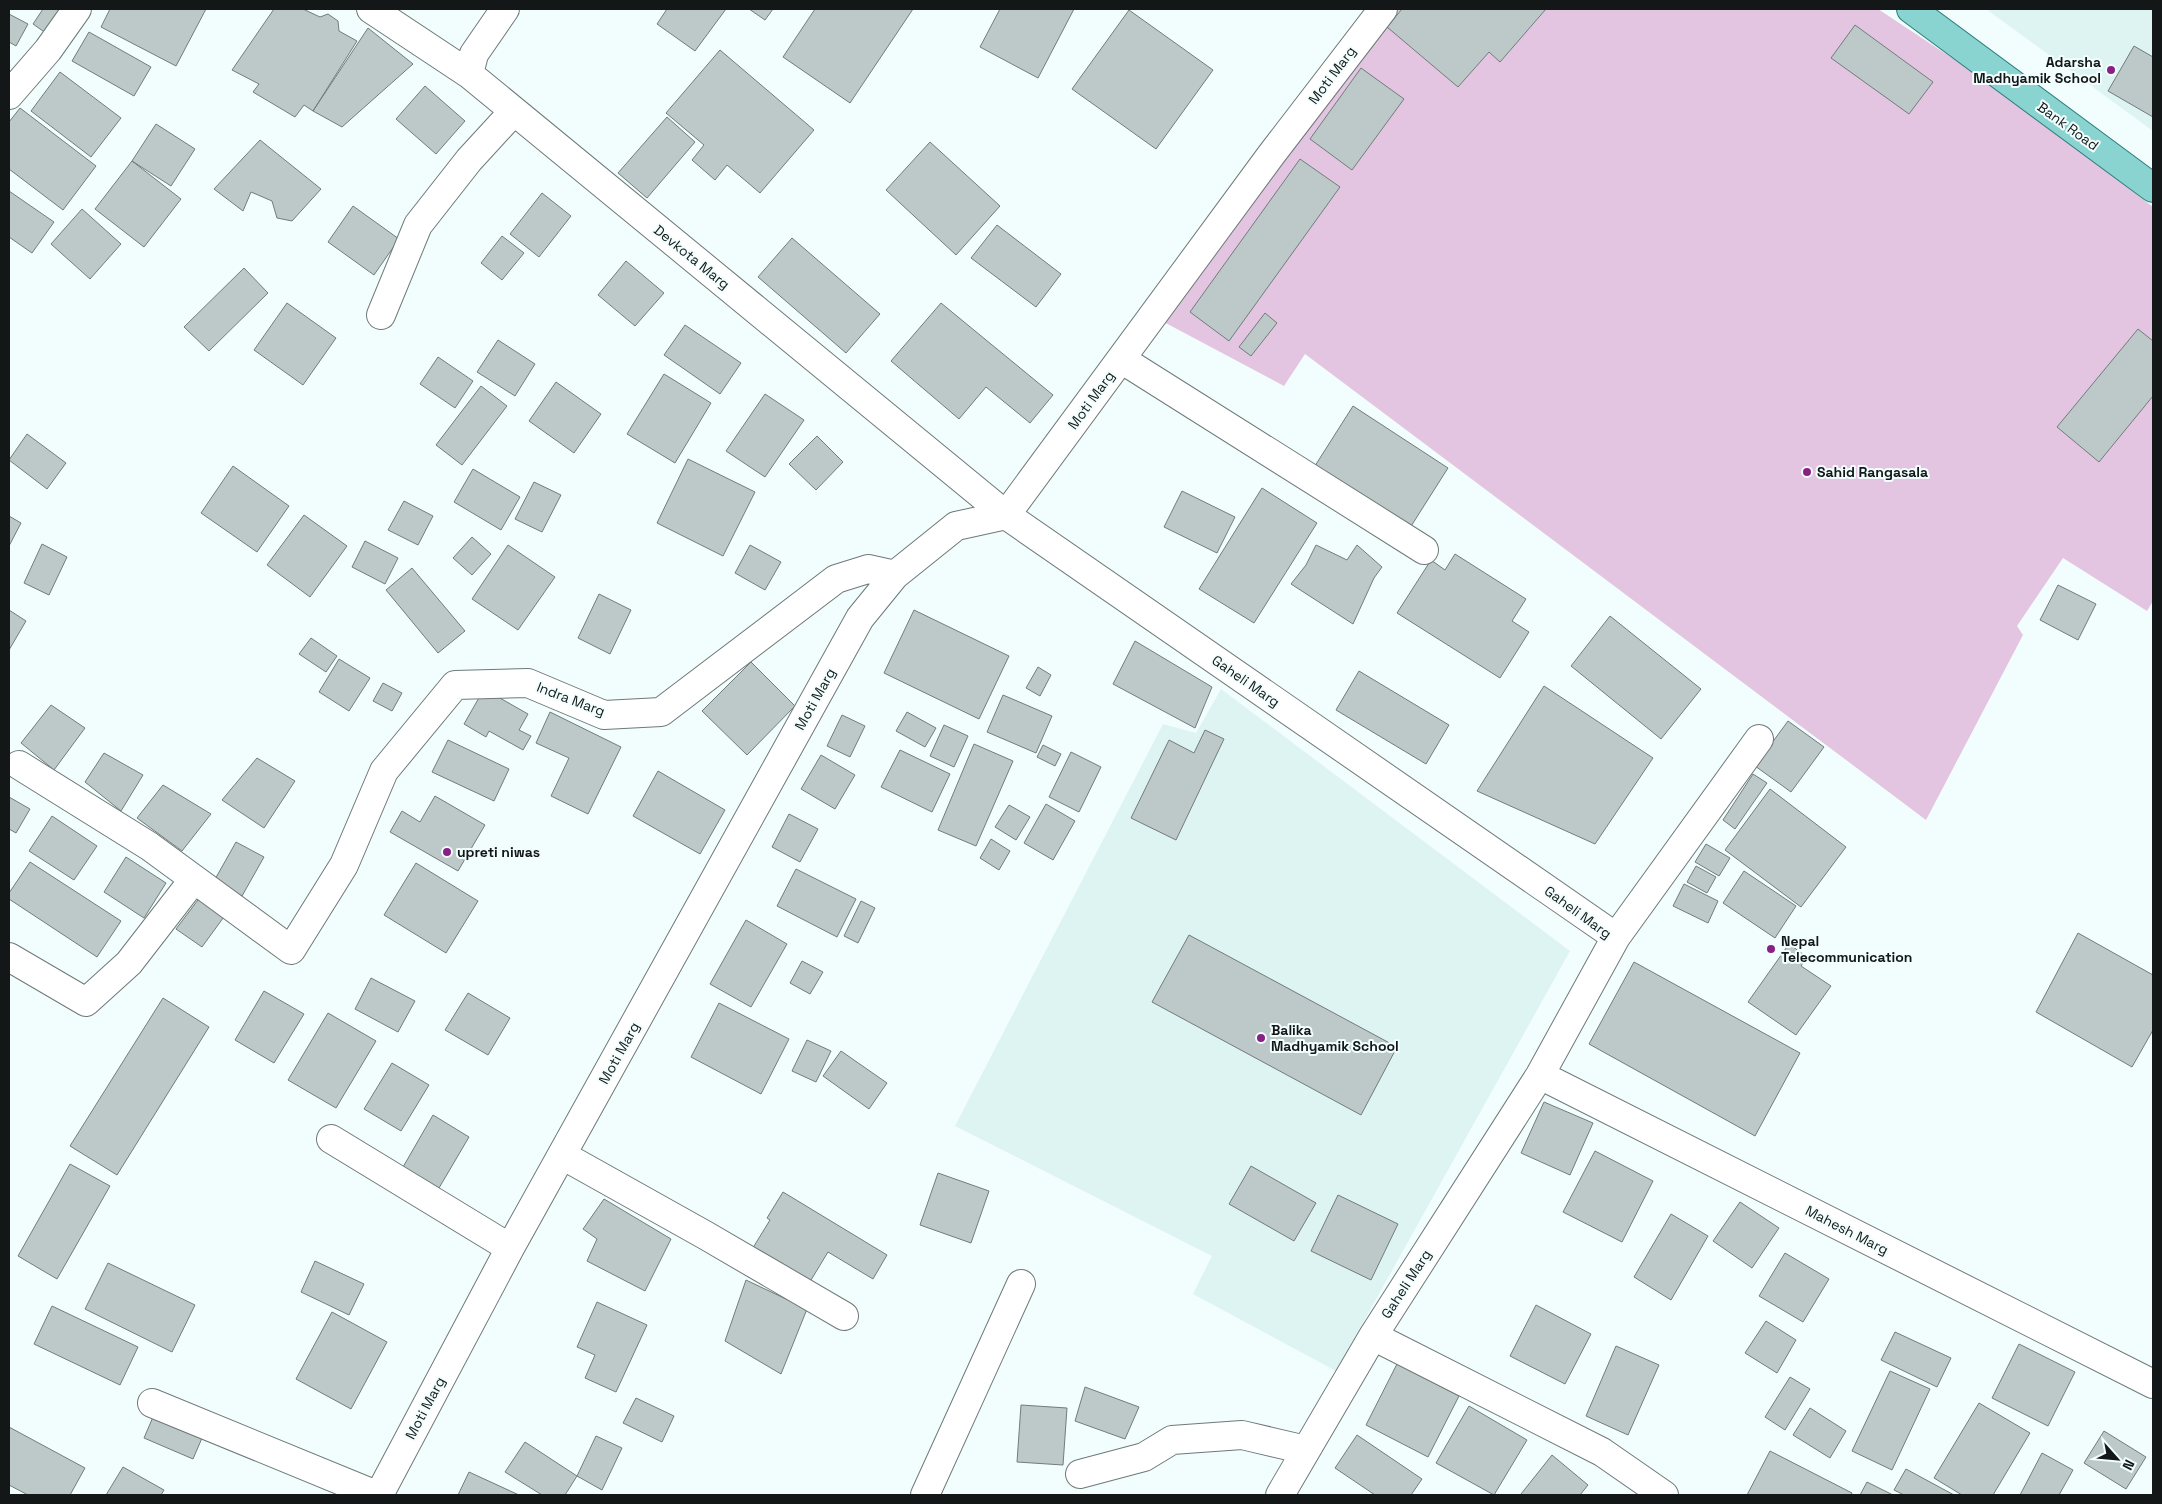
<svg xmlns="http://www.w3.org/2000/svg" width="2162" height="1504" font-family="'Space Grotesk',sans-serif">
	<rect width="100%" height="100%" fill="#f1fefd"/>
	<path fill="#def4f2" d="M1986 9H2153V131Z
		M1221 689 1570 951 1336 1371 1193 1294 1212 1256 955 1126 1163 724 1196 733Z"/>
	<path fill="#e4c5e1" d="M1397 9H1878L1993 85 2153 207V601L2147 611 2063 558 2017 626 2023 635 1926 820 1305 354 1284 386 1160 320Z"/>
	<path fill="#bdc9c8" stroke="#717c7b" d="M43 9H69L50 36 33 24Z
		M110 9H206L176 66 101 27Z
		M274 9H303L320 17 328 14 338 21 339 31 357 41 313 111 304 105 295 117 253 92 259 84 232 70Z
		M667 9H726L695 51 657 24Z
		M749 9H773L765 20Z
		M815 9H913L850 103 783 57Z
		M1000 9H1074L1038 78 980 47Z
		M1402 9H1546L1500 62 1489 52 1458 87 1387 27Z
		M1129 10 1213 70 1156 149 1072 89Z
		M9 14 28 24 16 46 9 42Z
		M1855 25 1933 82 1909 114 1831 58Z
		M368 28 413 64 342 127 313 111Z
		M89 32 151 67 134 96 72 61Z
		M2134 46 2153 57V117L2108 91Z
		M720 50 814 130 760 193 727 165 715 180 692 160 704 145 666 113Z
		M1361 68 1404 99 1352 170 1310 139Z
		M60 72 121 118 91 157 31 111Z
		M425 86 465 121 436 154 396 119Z
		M20 108 96 166 63 210 9 169V122Z
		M667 117 695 142 647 198 618 173Z
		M156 124 195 149 171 186 132 161Z
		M260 140 321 189 292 221 277 218 272 201 251 192 243 211 214 189Z
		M930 142 1000 206 956 255 886 190Z
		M1300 159 1340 187 1229 341 1190 312Z
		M132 161 181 199 144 247 95 209Z
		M9 191 54 222 32 253 9 237Z
		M542 193 571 216 539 257 510 234Z
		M353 206 399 239 374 275 328 242Z
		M82 209 121 244 90 279 51 244Z
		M997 225 1061 274 1036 307 971 258Z
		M502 236 524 253 502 280 481 263Z
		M792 238 880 314 846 353 758 277Z
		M626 261 664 293 635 326 598 295Z
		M244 268 268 293 209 351 184 327Z
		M287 303 336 338 303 385 254 350Z
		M941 303 1053 395 1030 423 986 387 959 419 891 361Z
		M1265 313 1277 323 1251 356 1239 347Z
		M685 325 741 363 720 394 664 355Z
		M2138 329 2153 341V396L2099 462 2057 427Z
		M498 340 535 364 515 396 477 372Z
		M438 357 473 381 455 408 420 384Z
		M664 374 711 403 675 463 627 434Z
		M556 382 601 414 574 453 529 421Z
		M481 386 507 406 462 465 436 445Z
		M765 394 804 420 765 477 726 451Z
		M1353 406 1448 468 1408 531 1313 469Z
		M27 434 66 463 47 489 9 460Z
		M817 436 843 462 816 490 789 464Z
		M688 459 755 492 723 556 657 523Z
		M233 466 289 506 257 552 201 513Z
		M473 469 520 497 501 530 454 502Z
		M534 482 561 495 542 532 515 519Z
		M1262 488 1317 523 1254 623 1199 589Z
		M1182 491 1235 517 1217 553 1164 527Z
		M404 501 433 516 418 545 388 530Z
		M304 515 347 546 310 597 267 565Z
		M9 516 21 523 9 546Z
		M472 537 491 554 472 575 453 558Z
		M365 541 398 558 385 584 352 567Z
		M42 544 67 557 49 595 24 583Z
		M508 545 555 577 518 630 472 599Z
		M750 545 781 562 765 590 735 573Z
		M1316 545 1347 560 1357 545 1382 567 1374 578 1353 624 1291 584 1306 565Z
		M1455 554 1526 599 1512 621 1529 632 1500 678 1397 613 1431 560 1445 570Z
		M412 568 465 631 438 653 386 590Z
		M2058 585 2096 604 2078 640 2040 620Z
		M599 594 631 610 610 654 578 638Z
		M9 610 26 621 9 650Z
		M914 610 1009 656 979 719 884 673Z
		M1610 616 1701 689 1661 739 1571 666Z
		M311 638 337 656 326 672 299 654Z
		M1135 641 1212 687 1195 728 1113 684Z
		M339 659 370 678 349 711 319 692Z
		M751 662 795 706 747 755 702 711Z
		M1038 667 1051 675 1040 696 1026 688Z
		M1359 671 1449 725 1426 764 1336 710Z
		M383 683 402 693 392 711 373 701Z
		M1544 686 1653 758 1595 844 1477 791Z
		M484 689 528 714 519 730 531 736 523 750 489 731 486 737 464 724Z
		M1003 695 1052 716 1036 753 987 732Z
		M51 705 85 728 54 770 21 743Z
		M550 712 621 747 588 814 551 796 569 758 536 743Z
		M907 712 936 728 925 747 896 731Z
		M842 715 865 726 850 757 827 746Z
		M1788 721 1824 747 1791 792 1755 766Z
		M944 725 968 736 954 767 930 756Z
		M1205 730 1224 739 1176 840 1131 818 1169 740 1194 753Z
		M448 740 509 769 494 801 432 772Z
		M974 744 1013 761 976 846 938 830Z
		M1043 745 1061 754 1055 766 1037 757Z
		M900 750 950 774 932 812 881 787Z
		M1071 752 1101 767 1079 812 1049 797Z
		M104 753 143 775 121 811 85 782Z
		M821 755 855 775 835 809 801 789Z
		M257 758 295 781 264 828 222 800Z
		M658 771 725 810 700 854 633 816Z
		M1753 774 1767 783 1735 829 1723 820Z
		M163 785 211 814 182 851 137 818Z
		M1770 789 1846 847 1801 907 1725 850Z
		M435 796 485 825 458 871 390 832 402 811 420 822Z
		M9 797 30 809 16 833 9 829Z
		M1046 804 1075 821 1053 860 1024 843Z
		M1009 805 1030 817 1016 840 995 827Z
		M789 814 818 829 800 862 772 847Z
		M52 816 97 846 74 880 29 851Z
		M991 839 1010 851 999 870 980 858Z
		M236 842 264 857 242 896 214 881Z
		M1706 844 1730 858 1719 876 1695 862Z
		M126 857 166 883 144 918 104 892Z
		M30 862 121 921 97 957 9 899V893Z
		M416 863 478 901 446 953 384 915Z
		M1696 866 1716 877 1707 893 1687 882Z
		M796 869 856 899 837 937 777 906Z
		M1744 871 1796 906 1775 938 1723 903Z
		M1684 884 1718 901 1708 923 1673 906Z
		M201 896 226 914 202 947 176 929Z
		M861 901 875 908 858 943 844 936Z
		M746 920 787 944 751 1007 710 984Z
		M2078 933 2153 975V1030L2132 1067 2036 1012Z
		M1189 935 1397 1047 1361 1115 1152 1002Z
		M1789 944 1807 957 1801 966 1831 986 1796 1035 1748 1002Z
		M802 961 823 972 810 994 790 983Z
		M1634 962 1800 1053 1755 1136 1589 1044Z
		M371 978 415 1001 398 1032 355 1009Z
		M264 991 304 1014 274 1063 235 1040Z
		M468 993 510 1018 488 1055 445 1030Z
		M163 998 209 1027 117 1175 70 1146Z
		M719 1003 789 1039 761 1094 691 1057Z
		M328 1013 376 1041 336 1108 288 1080Z
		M807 1040 831 1051 816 1082 792 1071Z
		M841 1051 887 1083 869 1109 823 1076Z
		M392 1063 429 1085 401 1131 364 1109Z
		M1544 1102 1593 1123 1570 1175 1521 1153Z
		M433 1115 469 1137 439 1188 403 1167Z
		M1595 1151 1653 1181 1622 1242 1563 1212Z
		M70 1164 110 1186 57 1279 18 1256Z
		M1251 1166 1316 1203 1294 1241 1229 1204Z
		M938 1173 989 1191 971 1243 920 1225Z
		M783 1192 887 1255 873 1279 828 1252 808 1285 751 1251 770 1220 767 1218Z
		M1338 1195 1398 1224 1371 1280 1311 1251Z
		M604 1199 671 1239 645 1291 587 1261 597 1239 583 1229Z
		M1740 1202 1779 1228 1752 1268 1713 1241Z
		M1671 1214 1708 1236 1671 1300 1634 1277Z
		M1785 1253 1829 1279 1803 1322 1759 1296Z
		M315 1261 364 1284 349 1315 301 1292Z
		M108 1263 195 1305 172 1352 85 1309Z
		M746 1280 807 1309 781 1374 725 1341Z
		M597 1302 647 1325 616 1392 585 1378 595 1355 577 1347Z
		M1536 1305 1591 1334 1565 1384 1510 1356Z
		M52 1306 138 1347 120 1385 34 1344Z
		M332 1312 387 1342 351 1409 296 1379Z
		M1766 1321 1796 1340 1777 1373 1745 1353Z
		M1895 1332 1951 1358 1937 1387 1881 1360Z
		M2019 1344 2075 1372 2048 1426 1992 1398Z
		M1616 1346 1659 1365 1628 1435 1586 1416Z
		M1397 1364 1459 1396 1428 1457 1366 1425Z
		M1890 1371 1930 1389 1892 1470 1852 1451Z
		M1790 1377 1810 1389 1785 1430 1765 1417Z
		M1085 1387 1139 1407 1125 1439 1075 1421Z
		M636 1398 674 1416 662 1442 623 1423Z
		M1979 1403 2030 1433 1993 1495H1962L1934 1478Z
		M1021 1405 1067 1408 1063 1465 1017 1462Z
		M1469 1406 1527 1440 1494 1495 1436 1463Z
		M1810 1408 1846 1431 1830 1458 1793 1435Z
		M153 1417 202 1438 193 1459 144 1438Z
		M9 1427 85 1468 70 1495H28L9 1485Z
		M2104 1431 2146 1457 2126 1489 2084 1463Z
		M1357 1435 1422 1479 1411 1495H1375L1335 1468Z
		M596 1436 622 1448 602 1490 577 1476Z
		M525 1442 577 1476 565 1495H542L505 1472Z
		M1770 1451 1852 1493 1851 1495H1747Z
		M2042 1453 2073 1470 2059 1495H2020Z
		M1552 1455 1588 1485 1580 1495H1522L1521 1494Z
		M123 1467 164 1490 161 1495H106Z
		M1906 1469 1954 1495H1904L1894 1490Z
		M469 1472 519 1495H458Z
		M1867 1482 1893 1495H1860Z"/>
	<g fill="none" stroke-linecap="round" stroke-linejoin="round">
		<defs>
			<path id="minor" d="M371 9 469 74 1006 515 1616 937 1540 1075 1373 1336 1280 1495
				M469 74 474 54 505 9
				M9 95 48 50 77 9
				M381 315 418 225 469 160 514 111
				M1121 359 1424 550
				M19 765 149 846 291 950 344 865 384 771 455 685 528 683 604 715 661 712 836 579 868 569 895 575
				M1616 937 1759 739
				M9 957 86 1002 129 963 194 879
				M1540 1075 2153 1384
				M331 1139 510 1248
				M562 1155 705 1235 844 1316
				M1373 1336 1602 1452 1664 1495
				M152 1403 376 1495
				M1080 1474 1144 1457 1172 1440 1242 1435 1306 1450
				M379 1495 510 1248 860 618 895 575 956 526 1006 515 1271 155 1383 9
				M925 1495 1021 1284"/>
			<path id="major" d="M1911 9 2153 188"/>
		</defs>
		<use href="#minor" stroke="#6e7978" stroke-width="30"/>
		<use href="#major" stroke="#2c7e7a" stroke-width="30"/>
		<use href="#minor" stroke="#fff" stroke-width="28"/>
		<use href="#major" stroke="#89d3d0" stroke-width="28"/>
	</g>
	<g fill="#882086" stroke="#f1fefd" stroke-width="2">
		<circle cx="2111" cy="70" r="5"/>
		<circle cx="1807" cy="472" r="5"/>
		<circle cx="447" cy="852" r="5"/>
		<circle cx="1771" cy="949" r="5"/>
		<circle cx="1261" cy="1038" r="5"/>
	</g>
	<g text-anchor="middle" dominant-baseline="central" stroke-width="4" stroke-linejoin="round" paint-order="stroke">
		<g font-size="14" font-weight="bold" fill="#131717" stroke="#f1fefd" text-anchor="start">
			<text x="2101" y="62" text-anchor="end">Adarsha<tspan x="2101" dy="16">Madhyamik School</tspan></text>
			<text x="1817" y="472">Sahid Rangasala</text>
			<text x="457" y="852">upreti niwas</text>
			<text x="1781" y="941">Nepal<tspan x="1781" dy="16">Telecommunication</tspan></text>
			<text x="1271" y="1030">Balika<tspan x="1271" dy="16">Madhyamik School</tspan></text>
		</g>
		<g font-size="14" fill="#131717" stroke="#f1fefd">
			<text transform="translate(1332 75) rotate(-53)">Moti Marg</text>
			<text transform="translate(2068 126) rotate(36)">Bank Road</text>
			<text transform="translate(692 257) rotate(39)">Devkota Marg</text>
			<text transform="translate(1091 400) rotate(-54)">Moti Marg</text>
			<text transform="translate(1246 681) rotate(35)">Gaheli Marg</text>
			<text transform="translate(571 699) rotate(21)">Indra Marg</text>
			<text transform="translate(815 699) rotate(-61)">Moti Marg</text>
			<text transform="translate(1578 912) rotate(36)">Gaheli Marg</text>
			<text transform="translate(619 1053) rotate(-61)">Moti Marg</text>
			<text transform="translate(1847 1230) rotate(27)">Mahesh Marg</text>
			<text transform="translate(1406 1284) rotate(-57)">Gaheli Marg</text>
			<text transform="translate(425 1408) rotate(-62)">Moti Marg</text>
		</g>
	</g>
	<rect width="2162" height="1504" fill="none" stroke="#131717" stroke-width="20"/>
	<g transform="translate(2117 1459) rotate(117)" stroke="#f1fefd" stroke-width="4" paint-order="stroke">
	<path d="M0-4L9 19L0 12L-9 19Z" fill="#131717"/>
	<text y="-8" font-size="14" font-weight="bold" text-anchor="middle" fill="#131717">N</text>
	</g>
</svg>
